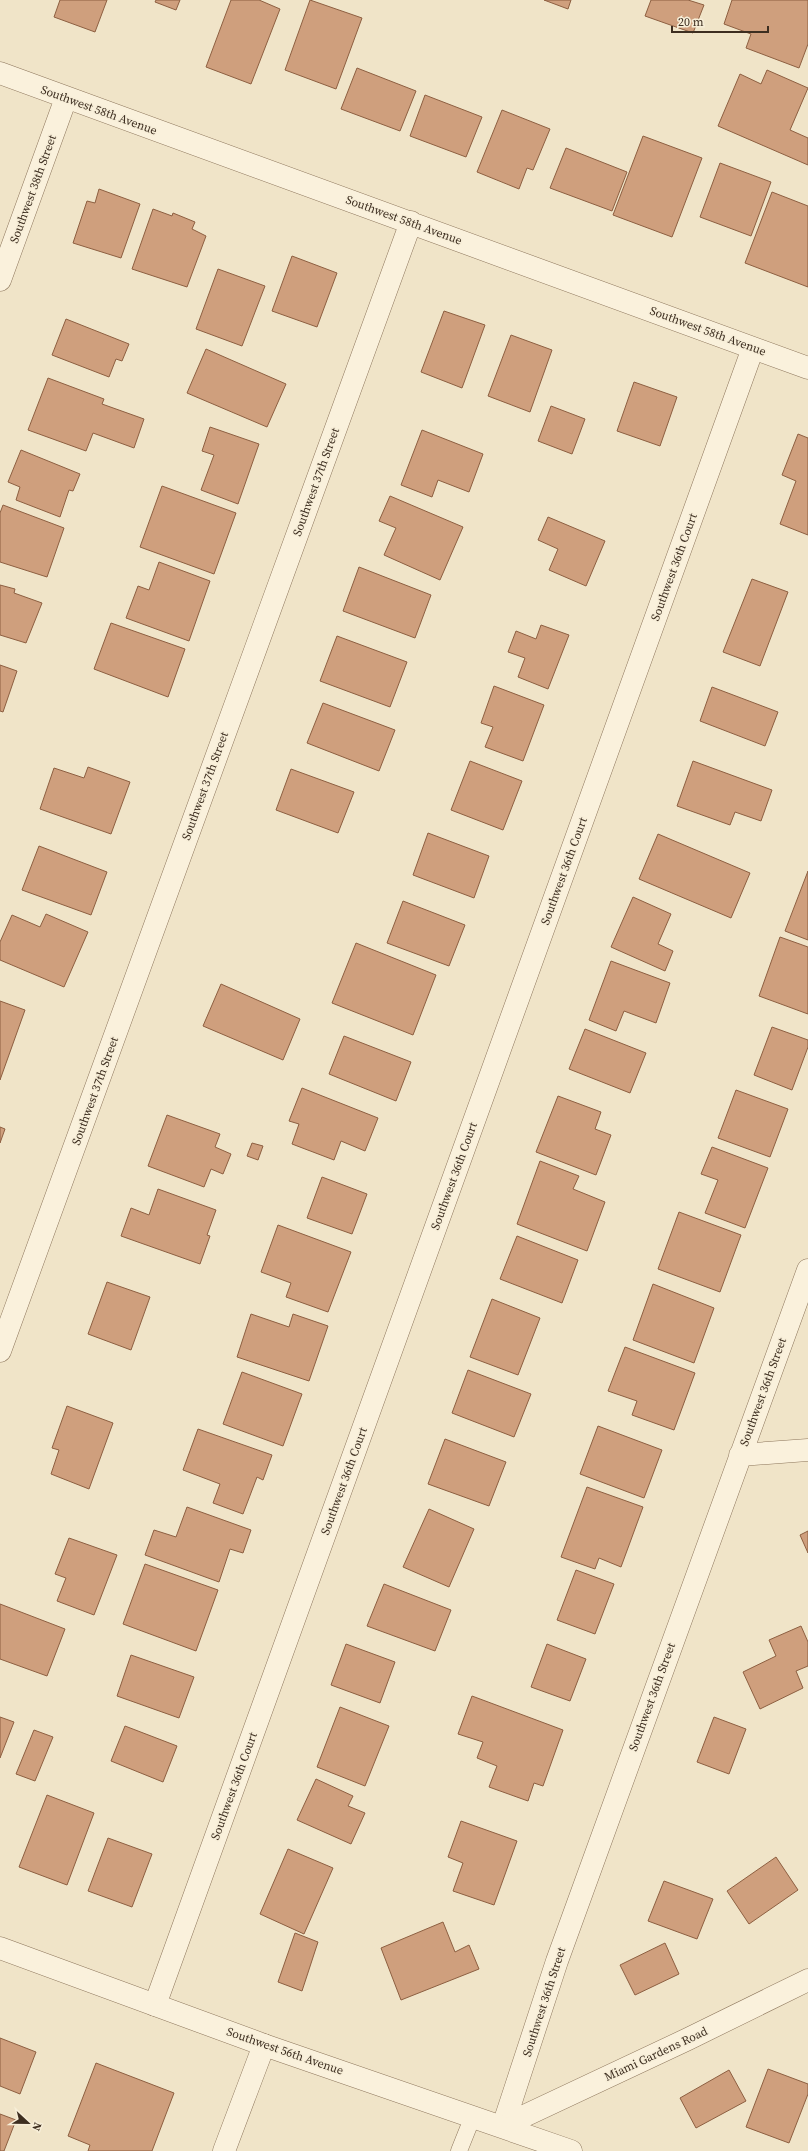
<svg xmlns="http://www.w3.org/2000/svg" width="808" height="2151" font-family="'Source Serif 4',serif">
	<rect width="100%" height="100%" fill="#f0e4c8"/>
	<path fill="#cf9f7d" stroke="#8d5f41" d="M60 0H107L95 32 54 17Z
		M156 0H180L176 10 155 2Z
		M231 0H259L280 9 251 84 206 67Z
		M310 0 362 18 336 89 285 70Z
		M544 0H571L568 9Z
		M651 0H688L704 5 693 33 645 16Z
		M732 0H808V44L799 68 746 48 751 34 724 24Z
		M357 68 416 91 400 131 341 109Z
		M767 70 808 88 790 130 808 138V165L718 126 740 74 761 84Z
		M425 95 482 117 466 157 410 136Z
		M502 110 550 129 533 170 527 168 519 189 477 172Z
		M643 136 702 158 672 237 613 215Z
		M566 148 627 172 612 211 550 188Z
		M720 163 771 182 751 236 700 217Z
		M99 189 140 204 121 258 73 243 87 201 95 203Z
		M772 192 808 206V287L745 263Z
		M153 209 172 216 173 213 195 222 192 229 206 236 187 287 132 269Z
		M292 256 337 273 317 327 272 311Z
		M218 269 265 286 242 346 196 329Z
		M444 311 485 325 462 388 421 372Z
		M66 319 129 344 122 361 116 359 109 377 52 355Z
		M511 335 552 350 530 412 488 396Z
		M206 349 286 384 267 427 187 393Z
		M48 378 104 399 102 404 144 419 134 448 93 433 86 451 28 430Z
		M634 382 677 397 660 446 617 431Z
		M551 406 585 419 572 454 538 441Z
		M210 427 259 444 238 504 201 490 214 455 202 451Z
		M422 430 483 454 469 492 438 480 432 497 401 485Z
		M798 434 808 438V535L780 524 796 481 782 475Z
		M21 450 80 474 73 491 69 490 60 517 16 500 20 487 8 482Z
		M162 486 236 513 214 574 140 547Z
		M390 496 463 527 440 580 384 555 396 528 379 521Z
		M3 505 64 528 47 577 0 562V513Z
		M548 517 605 541 586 586 549 570 558 549 538 540Z
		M159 562 210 581 189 641 126 618 138 586 149 590Z
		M359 567 431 595 415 638 343 611Z
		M752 579 788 592 760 666 723 652Z
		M0 585 15 589 14 593 42 603 26 643 0 635Z
		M111 623 185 649 168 697 94 669Z
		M541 625 569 635 548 689 518 677 525 658 508 652 516 631 536 639Z
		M337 636 407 662 390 707 320 681Z
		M0 665 17 671 3 712 0 711Z
		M494 686 544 705 523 761 485 747 493 727 481 723Z
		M712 687 778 712 765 746 700 721Z
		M323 703 395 730 379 771 307 743Z
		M470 761 522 781 503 830 451 810Z
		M693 761 772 790 761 821 735 812 730 825 677 806Z
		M88 767 130 782 111 834 40 809 54 768 84 778Z
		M291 769 354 792 338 833 276 810Z
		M428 833 489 856 474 898 413 875Z
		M658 834 750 873 731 918 639 879Z
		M39 846 107 872 91 915 22 890Z
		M808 871V940L785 931Z
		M633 897 671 914 658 944 673 951 665 971 611 947Z
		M403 901 465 925 449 966 387 943Z
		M46 914 88 932 64 987 0 960V942L12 915 40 927Z
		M780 937 808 947V1014L759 996Z
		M356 943 436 975 413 1035 332 1003Z
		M611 961 670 983 656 1023 624 1011 616 1031 589 1020Z
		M221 984 300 1019 283 1060 203 1026Z
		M0 1001 25 1010 0 1080Z
		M772 1027 808 1040V1047L792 1090 754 1075Z
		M585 1029 646 1053 630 1093 569 1069Z
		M344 1036 411 1062 396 1101 329 1074Z
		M302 1088 378 1118 365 1151 341 1141 334 1160 292 1144 299 1124 289 1121Z
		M736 1090 788 1109 770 1157 718 1138Z
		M558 1096 601 1112 595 1129 611 1135 596 1175 536 1152Z
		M167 1115 220 1134 215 1147 231 1154 223 1174 211 1169 204 1187 148 1166Z
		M0 1127 5 1129 0 1143Z
		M252 1143 263 1146 258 1160 247 1156Z
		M712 1147 768 1168 745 1228 705 1213 718 1180 701 1174Z
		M540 1161 579 1176 573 1189 605 1202 587 1251 517 1224Z
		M322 1177 367 1194 352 1234 307 1218Z
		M158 1189 216 1210 207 1235 210 1236 200 1264 121 1236 131 1208 149 1215Z
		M679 1212 741 1235 720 1292 658 1269Z
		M278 1225 351 1252 328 1312 286 1297 291 1283 261 1272Z
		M517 1236 578 1260 562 1303 500 1279Z
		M107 1282 150 1297 131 1350 88 1334Z
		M653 1284 714 1308 694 1363 633 1340Z
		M492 1299 540 1318 518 1375 470 1357Z
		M251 1314 289 1327 293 1314 328 1326 309 1381 237 1357Z
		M625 1347 695 1373 674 1430 632 1415 637 1401 608 1391Z
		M468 1370 531 1394 514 1437 452 1413Z
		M242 1372 302 1394 283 1446 223 1424Z
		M67 1406 113 1423 89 1489 51 1474 59 1450 52 1448Z
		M598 1426 662 1450 644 1498 580 1474Z
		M198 1429 272 1455 263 1480 257 1477 243 1514 213 1503 220 1484 183 1470Z
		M445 1439 506 1462 489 1506 428 1484Z
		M587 1487 643 1507 621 1567 599 1558 595 1569 561 1557Z
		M187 1507 251 1530 243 1553 230 1549 219 1582 145 1555 154 1530 176 1537Z
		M429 1509 474 1529 449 1587 403 1567Z
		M808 1531V1553L800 1535Z
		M69 1538 117 1555 94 1615 57 1601 66 1578 55 1574Z
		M145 1564 218 1590 196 1651 123 1624Z
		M576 1570 614 1584 595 1634 557 1620Z
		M384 1584 451 1610 435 1651 367 1626Z
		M0 1604 65 1629 47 1676 0 1659Z
		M801 1626 808 1642V1666L796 1671 803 1688 760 1709 743 1672 776 1656 769 1640Z
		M346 1644 395 1662 380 1703 331 1685Z
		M547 1644 586 1659 570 1701 531 1687Z
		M131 1655 194 1677 179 1718 117 1696Z
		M472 1696 563 1730 543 1786 534 1783 528 1801 489 1787 497 1766 477 1758 483 1742 458 1734Z
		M340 1707 389 1726 365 1786 317 1767Z
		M0 1717 14 1722 0 1758Z
		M714 1717 746 1729 729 1774 697 1762Z
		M125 1726 177 1746 163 1782 111 1761Z
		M34 1730 53 1737 35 1781 16 1774Z
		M316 1779 353 1796 348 1806 365 1813 351 1844 297 1820Z
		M47 1795 94 1813 67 1885 19 1867Z
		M461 1821 517 1841 494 1905 453 1891 463 1863 448 1857Z
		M108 1838 152 1854 132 1907 88 1891Z
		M288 1849 333 1868 304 1934 260 1914Z
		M776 1857 798 1890 749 1924 727 1891Z
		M664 1881 713 1899 697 1939 648 1921Z
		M443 1922 455 1952 469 1945 479 1969 401 2000 381 1948Z
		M295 1933 318 1942 302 1991 278 1982Z
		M665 1943 679 1974 635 1995 620 1965Z
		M0 2038 36 2052 20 2094 0 2086Z
		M96 2063 174 2093 152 2151H88L90 2145 68 2136Z
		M768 2069 808 2084V2094L789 2143 746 2127Z
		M729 2070 746 2101 696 2128 680 2098Z
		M0 2114 16 2120 4 2151H0Z"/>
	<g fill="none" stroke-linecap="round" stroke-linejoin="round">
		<defs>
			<path id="service" d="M459 2151 473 2116"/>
			<path id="minor" d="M0 73 808 368
				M0 280 66 98
				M0 1351 411 222
				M740 1455 808 1450
				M155 2005 753 348
				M503 2126 557 1961 808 1270
				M503 2126 688 2039 808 1980
				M224 2151 264 2045"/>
			<path id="tertiary" d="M0 1948 264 2045 571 2151"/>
		</defs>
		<use href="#service" stroke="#8d765c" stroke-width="17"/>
		<use href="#minor" stroke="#8d765c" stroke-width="23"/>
		<use href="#tertiary" stroke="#8d765c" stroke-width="23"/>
		<use href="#service" stroke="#faf1dc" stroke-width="16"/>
		<use href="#minor" stroke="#faf1dc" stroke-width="22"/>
		<use href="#tertiary" stroke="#faf1dc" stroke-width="22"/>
	</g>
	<g text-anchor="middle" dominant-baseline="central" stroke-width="3" stroke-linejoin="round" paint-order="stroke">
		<g font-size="12" fill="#3d2e20" stroke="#f7eed8">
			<text transform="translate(99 110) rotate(20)">Southwest 58th Avenue</text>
			<text transform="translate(33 189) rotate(-70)">Southwest 38th Street</text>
			<text transform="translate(404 220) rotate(20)">Southwest 58th Avenue</text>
			<text transform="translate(708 331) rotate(20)">Southwest 58th Avenue</text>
			<text transform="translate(316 482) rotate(-70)">Southwest 37th Street</text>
			<text transform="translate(674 567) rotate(-70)">Southwest 36th Court</text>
			<text transform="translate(205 786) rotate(-70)">Southwest 37th Street</text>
			<text transform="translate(564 871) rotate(-70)">Southwest 36th Court</text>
			<text transform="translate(95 1091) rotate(-70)">Southwest 37th Street</text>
			<text transform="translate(454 1176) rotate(-70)">Southwest 36th Court</text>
			<text transform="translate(763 1392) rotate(-70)">Southwest 36th Street</text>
			<text transform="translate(344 1481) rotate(-70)">Southwest 36th Court</text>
			<text transform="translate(652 1697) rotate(-70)">Southwest 36th Street</text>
			<text transform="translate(234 1786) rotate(-70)">Southwest 36th Court</text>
			<text transform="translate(544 2002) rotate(-72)">Southwest 36th Street</text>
			<text transform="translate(285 2051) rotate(19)">Southwest 56th Avenue</text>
			<text transform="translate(656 2054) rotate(-25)">Miami Gardens Road</text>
		</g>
	</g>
	<g transform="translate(28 2123) rotate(112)" stroke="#f7eed8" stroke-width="3" paint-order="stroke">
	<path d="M0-3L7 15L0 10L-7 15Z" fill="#3d2e20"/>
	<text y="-6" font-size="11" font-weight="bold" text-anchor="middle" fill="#3d2e20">N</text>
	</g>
	<path d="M672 26v6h96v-6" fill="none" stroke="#3d2e20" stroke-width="2"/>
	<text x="678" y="26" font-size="12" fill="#3d2e20" stroke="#f7eed8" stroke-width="3" paint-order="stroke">20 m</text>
</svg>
